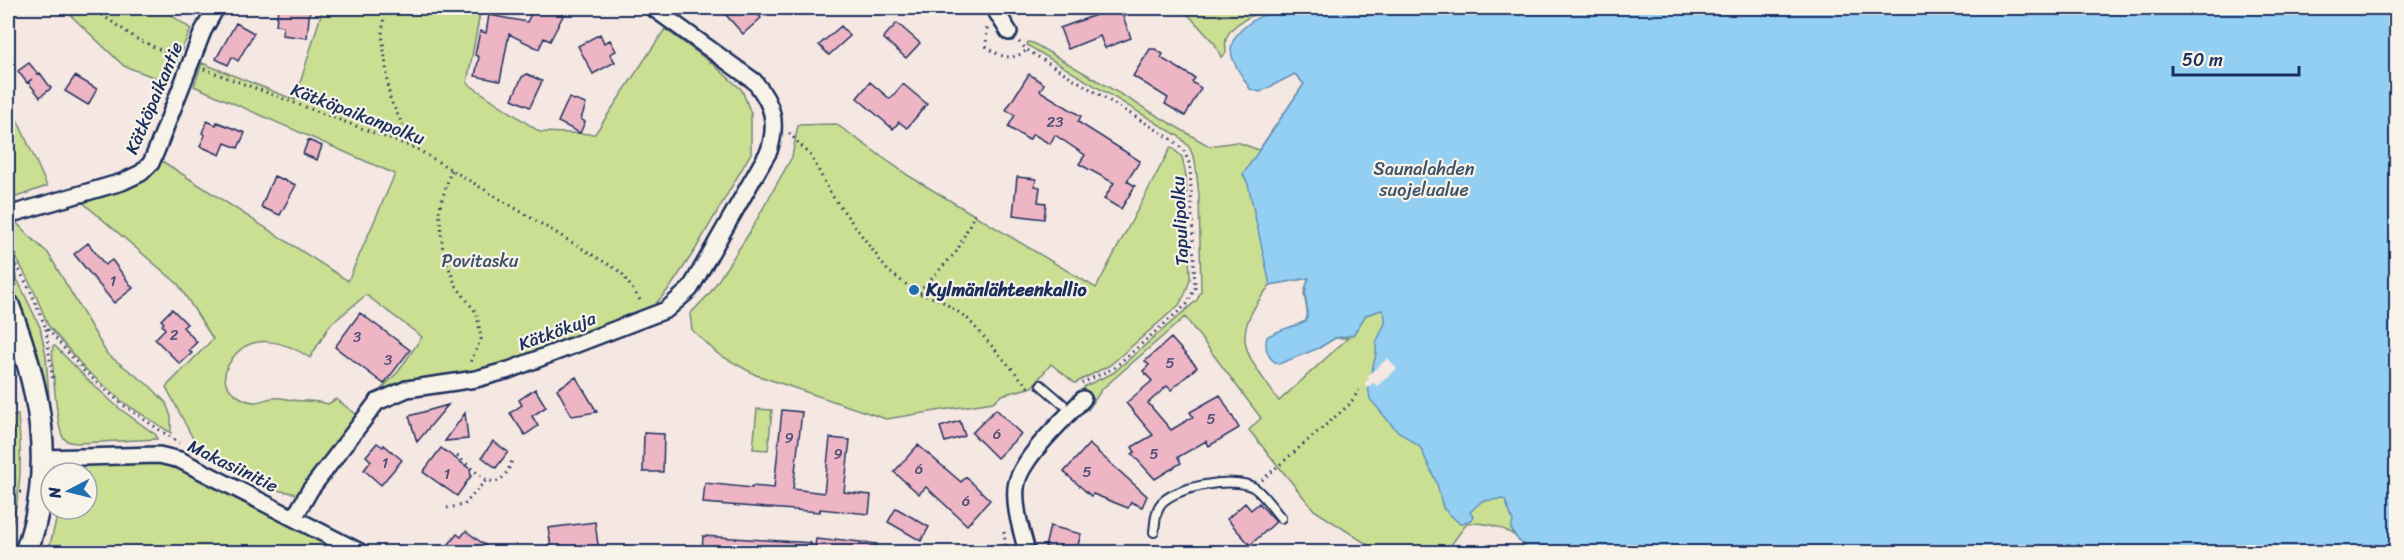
<svg xmlns="http://www.w3.org/2000/svg" width="2404" height="560" font-family="Sriracha,sans-serif">
	<rect width="100%" height="100%" fill="#f5e7e1"/>
	<filter id="ink" filterUnits="userSpaceOnUse"><feTurbulence type="fractalNoise" baseFrequency=".0167" numOctaves="2"/><feDisplacementMap in="SourceGraphic" scale="12" xChannelSelector="R" yChannelSelector="G"/><feConvolveMatrix kernelMatrix="1 2 1 2 8 2 1 2 1" color-interpolation-filters="sRGB"/></filter>
	<g filter="url(#ink)">
		<path fill="#cbdf93" stroke="#738778" stroke-width="1.5" fill-rule="evenodd" d="M63 8H161L191 29 167 82 124 66Z
			M323 8H481L467 83 540 132 595 134 665 29 714 65 742 90 751 114V153L695 250 671 286 652 308 475 375 431 377 403 380 372 398 398 372 422 337 366 295 330 325 310 358C285 341 249 330 230 362 226 368 223 375 226 383 230 393 245 402 255 402 262 402 267 398 273 398 279 397 286 399 292 400 306 402 314 400 328 404L336 399 357 415 298 494 276 490 199 450 166 387 213 339 178 284 81 201 136 183 162 161 348 281 395 174 194 86 202 63 295 100Z
			M1182 8H1545L1675 552H1531C1516 531 1493 522 1467 523L1446 552H1379L1314 510 1249 430 1261 418 1185 317 1102 389 1088 410 1086 407 1093 398 1083 389 1085 386 1113 373 1197 300 1201 291 1199 195 1195 160 1189 147 1180 137 1027 45 1028 42 1033 43 1209 146 1237 142 1259 150 1304 84 1295 74 1275 9C1260 11 1231 22 1226 39 1225 43 1226 49 1226 53L1221 57 1215 44ZM1309 278 1304 293 1308 315 1306 321 1319 348 1335 338H1348L1279 401C1244 351 1228 339 1270 285Z
			M8 99 47 186 8 200Z
			M836 124 909 176 1096 288 1171 147 1182 157 1186 176 1190 279 1186 292 1179 305 1110 365 1075 383 1051 364 1032 387 1002 395 993 402 886 419 756 375 718 354 692 330 690 314 710 293 748 235 792 157 798 125Z
			M14 220 29 236 48 253 107 354 151 387 166 403 171 417V433L124 403 86 370 48 325 34 291 8 242V221Z
			M8 260 40 327 46 356 49 398H45L31 343 8 285Z
			M53 346H55L88 380 120 409 156 435 157 439 80 443C74 443 67 443 63 437 57 430 51 356 53 346Z
			M757 409 772 410 768 450 753 449Z
			M18 415C22 454 22 499 8 536V466L13 455 14 443 10 417Z
			M155 463 177 467 344 552H48L59 509H87V473H66L67 469 72 466Z"/>
		<path fill="#92cff3" stroke="#628fb7" stroke-width="1.5" d="M1274 8H2396V552H1550L1547 547 1528 548 1518 540 1511 529 1513 521 1505 500 1502 499 1482 501 1470 512 1473 516 1471 520 1460 524 1443 508 1437 484 1420 447 1395 429 1370 399 1368 386 1376 354V343L1385 323V316L1382 310 1366 315 1353 335 1335 338 1319 348 1279 364C1268 360 1264 348 1267 337 1275 331 1295 326 1306 321 1311 305 1300 298 1309 278L1270 285 1248 184 1243 174 1304 84 1295 74 1260 92 1250 89C1235 64 1218 47 1247 25 1257 17 1263 14 1276 13Z"/>
		<path fill="#f5e7e1" d="M1388 358 1397 369 1377 386 1373 383 1366 389 1365 382 1369 379 1367 376Z"/>
		<path fill="#eeb5c5" stroke="#1b2f5e" stroke-width="1.5" d="M278 8H310L307 38 282 35 283 26 276 25Z
			M534 8H567L550 41 544 38 539 49 509 34 500 81 475 76 479 57 475 55 480 31 486 33 489 15 527 22Z
			M734 8H752L761 18 743 34 726 15Z
			M1120 8 1131 38 1105 48 1100 36 1068 49 1060 28 1104 12 1105 14Z
			M236 23 254 33 238 61 232 57 228 65 216 59Z
			M897 23 920 43 906 58 883 38Z
			M841 26 850 36 829 55 819 45Z
			M600 34 604 43 610 40 616 51 610 54 615 62 593 74 578 46Z
			M1150 49H1155L1163 54 1161 58 1195 78 1192 82 1201 88 1185 116 1165 104 1168 98 1133 76Z
			M29 63 38 74 40 73 51 88 40 97 28 82 32 79 27 83 18 71Z
			M527 74 542 81 530 107 512 99 522 77Z
			M1029 74 1044 84 1040 91 1081 116 1078 122 1140 161 1127 181 1135 186 1121 209 1104 199 1114 183 1079 164 1085 155 1055 135 1050 144 1033 134 1029 140 1008 127 1015 115 1006 110Z
			M75 76 97 89 88 105 65 91Z
			M870 82 890 99 903 84 927 104 907 128 899 122 893 129 857 98Z
			M569 98 586 104 581 119 585 122 580 133 558 122Z
			M207 121 216 125 217 122 245 133 238 148 225 143 220 155 200 146 205 135 202 133Z
			M308 140 322 146 317 160 303 154Z
			M274 176 296 185 280 215 261 207Z
			M1017 177 1036 179 1035 186 1040 187 1038 202 1046 203 1044 219 1013 215Z
			M88 243 105 265 112 260 133 288 114 303 74 254Z
			M172 309 187 324 183 327 197 342 189 350 192 353 180 364 155 339 165 329 162 325 164 323 161 320Z
			M360 313 410 350 384 384 335 347Z
			M1171 338 1197 367 1171 390 1167 386 1148 403 1171 430 1193 417 1190 412 1220 395 1239 428 1209 446 1206 441 1178 457 1181 463 1155 479 1132 454 1135 452 1132 447 1153 435 1126 403 1152 381 1143 371 1149 365 1145 361Z
			M576 377 597 412 572 416 557 389Z
			M535 389 546 407 532 416 538 426 525 435 510 413 522 405 519 400Z
			M448 405 417 442 409 416Z
			M996 409 1021 434 997 458 972 433Z
			M782 410 802 412 793 489 824 493 830 438 850 440 844 492 871 495 869 514 820 509V512L703 503 705 483 752 488V486L774 488Z
			M465 413 468 439 445 441Z
			M960 421 965 436 945 442 940 427Z
			M644 433 664 434 663 472H643Z
			M493 441 508 452 496 468 482 457Z
			M377 443 383 447 384 445 402 460 381 485 364 470 371 461 366 456Z
			M1089 444 1147 496 1142 507 1131 502 1128 508 1093 494 1091 496 1064 472Z
			M918 445 961 482 966 477 990 500 967 525 926 487 919 494 894 472Z
			M441 448 470 469 471 476 457 496 423 472Z
			M1245 503 1251 510 1259 503 1276 522 1250 545 1227 519Z
			M896 508 929 527 921 541 888 522Z
			M595 522 599 552H552L548 528Z
			M1050 526 1081 534 1076 552 1045 547Z
			M466 531 494 552H459L449 544 457 534 461 537Z
			M703 536 811 543V552H702Z
			M816 539 835 541V539L877 544 876 552H814Z"/>
		<g fill="none" stroke-linecap="round" stroke-linejoin="round">
			<defs>
				<path id="lane" d="M1041 385 1063 404
					M8 430V448
					M1154 532C1155 524 1155 512 1160 505 1172 487 1234 476 1253 487 1263 493 1273 509 1281 518"/>
				<path id="street" d="M994 8 1009 32
					M8 215 122 182 141 173 151 163 157 149 203 31 216 8
					M43 458 159 455 180 460 360 552
					M294 518 310 490 377 402 407 389 476 379 509 370 666 310 690 289 769 151C778 122 773 104 754 81L653 8
					M1027 552C1022 532 1014 509 1016 488 1018 460 1064 420 1083 399"/>
				<path id="secondary" d="M8 305C40 386 57 467 26 552"/>
			</defs>
			<use href="#lane" stroke="#1b2f5e" stroke-width="12"/>
			<use href="#street" stroke="#1b2f5e" stroke-width="20"/>
			<use href="#secondary" stroke="#1b2f5e" stroke-width="26"/>
			<path stroke="#1b2f5e" stroke-width="3" stroke-dasharray="1.5 4.5" stroke-linecap="butt" d="M92 8 137 39 176 57
				M385 8 382 34 390 99 413 146
				M987 28 986 46C1000 57 1011 62 1027 50
				M1019 42 1027 50 1173 140 1184 151 1190 165 1195 288 1187 304 1114 368 1082 383
				M204 69 417 149 621 272 642 303
				M789 133 811 156 831 194 888 271 918 293 940 300 967 318 1029 388
				M451 170 439 210 443 252 455 284 477 314 481 339 469 365
				M8 249 31 292 45 326 84 371 123 405 179 443
				M919 292 957 251 976 211
				M46 329 53 382
				M457 456C479 472 498 503 513 458
				M1262 480 1350 404 1359 390
				M8 491 21 492
				M447 508 464 505 486 480
				M1004 532 1006 552"/>
			<use href="#lane" stroke="#f7f3e8" stroke-width="8"/>
			<use href="#street" stroke="#f7f3e8" stroke-width="15"/>
			<use href="#secondary" stroke="#f7f3e8" stroke-width="21"/>
		</g>
	</g>
	<circle fill="#1f6fb2" stroke="#f7f3e8" stroke-width="2" cx="914" cy="290" r="6"/>
	<g text-anchor="middle" dominant-baseline="central" stroke-width="4.5" stroke-linejoin="round" paint-order="stroke">
		<g font-size="15" fill="#505078">
			<text x="1055" y="122">23</text>
			<text x="113" y="281">1</text>
			<text x="174" y="335">2</text>
			<text x="357" y="337">3</text>
			<text x="388" y="360">3</text>
			<text x="1170" y="363">5</text>
			<text x="1211" y="419">5</text>
			<text x="997" y="434">6</text>
			<text x="789" y="438">9</text>
			<text x="838" y="454">9</text>
			<text x="1154" y="454">5</text>
			<text x="385" y="463">1</text>
			<text x="919" y="469">6</text>
			<text x="1087" y="472">5</text>
			<text x="447" y="474">1</text>
			<text x="966" y="501">6</text>
		</g>
		<g font-size="18" fill="#1b2f5e" stroke="#f7f3e8">
			<text transform="translate(154 98) rotate(-67)">Kätköpaikantie</text>
			<text transform="translate(358 114) rotate(21)">Kätköpaikanpolku</text>
			<text transform="translate(1180 221) rotate(-93)">Tapulipolku</text>
			<text transform="translate(557 331) rotate(-20)">Kätkökuja</text>
			<text transform="translate(233 466) rotate(26)">Makasiinitie</text>
		</g>
		<g font-size="18" fill="#3e5269" stroke="#f7f3e8">
			<text x="1424" y="169">Saunalahden<tspan x="1424" dy="21">suojelualue</tspan></text>
			<text x="480" y="261">Povitasku</text>
		</g>
		<g font-size="18" font-weight="bold" fill="#1b2f5e" stroke="#f7f3e8" text-anchor="start">
			<text x="926" y="290">Kylmänlähteenkallio</text>
		</g>
	</g>
	<rect width="2404" height="560" fill="none" stroke="#f7f3e8" stroke-width="30"/>
	<rect x="15" y="15" width="2374" height="530" fill="none" stroke="#1b2f5e" stroke-width="2" filter="url(#ink)"/>
	<g transform="translate(69 491) rotate(263)"><circle r="28" fill="#f7f3e8" stroke="#9fa5b1" stroke-width="1.5"/>
	<path d="M0-4.5L10 22L0 15L-10 22Z" fill="#1f6fb2"/>
	<text y="-9" font-size="16" font-weight="bold" text-anchor="middle" fill="#1b2f5e">N</text>
	</g>
	<path d="M2173 66v9h126v-9" fill="none" stroke="#1b2f5e" stroke-width="3"/>
	<text x="2182" y="66" font-size="18" fill="#1b2f5e" stroke="#f7f3e8" stroke-width="4.5" paint-order="stroke">50 m</text>
</svg>
